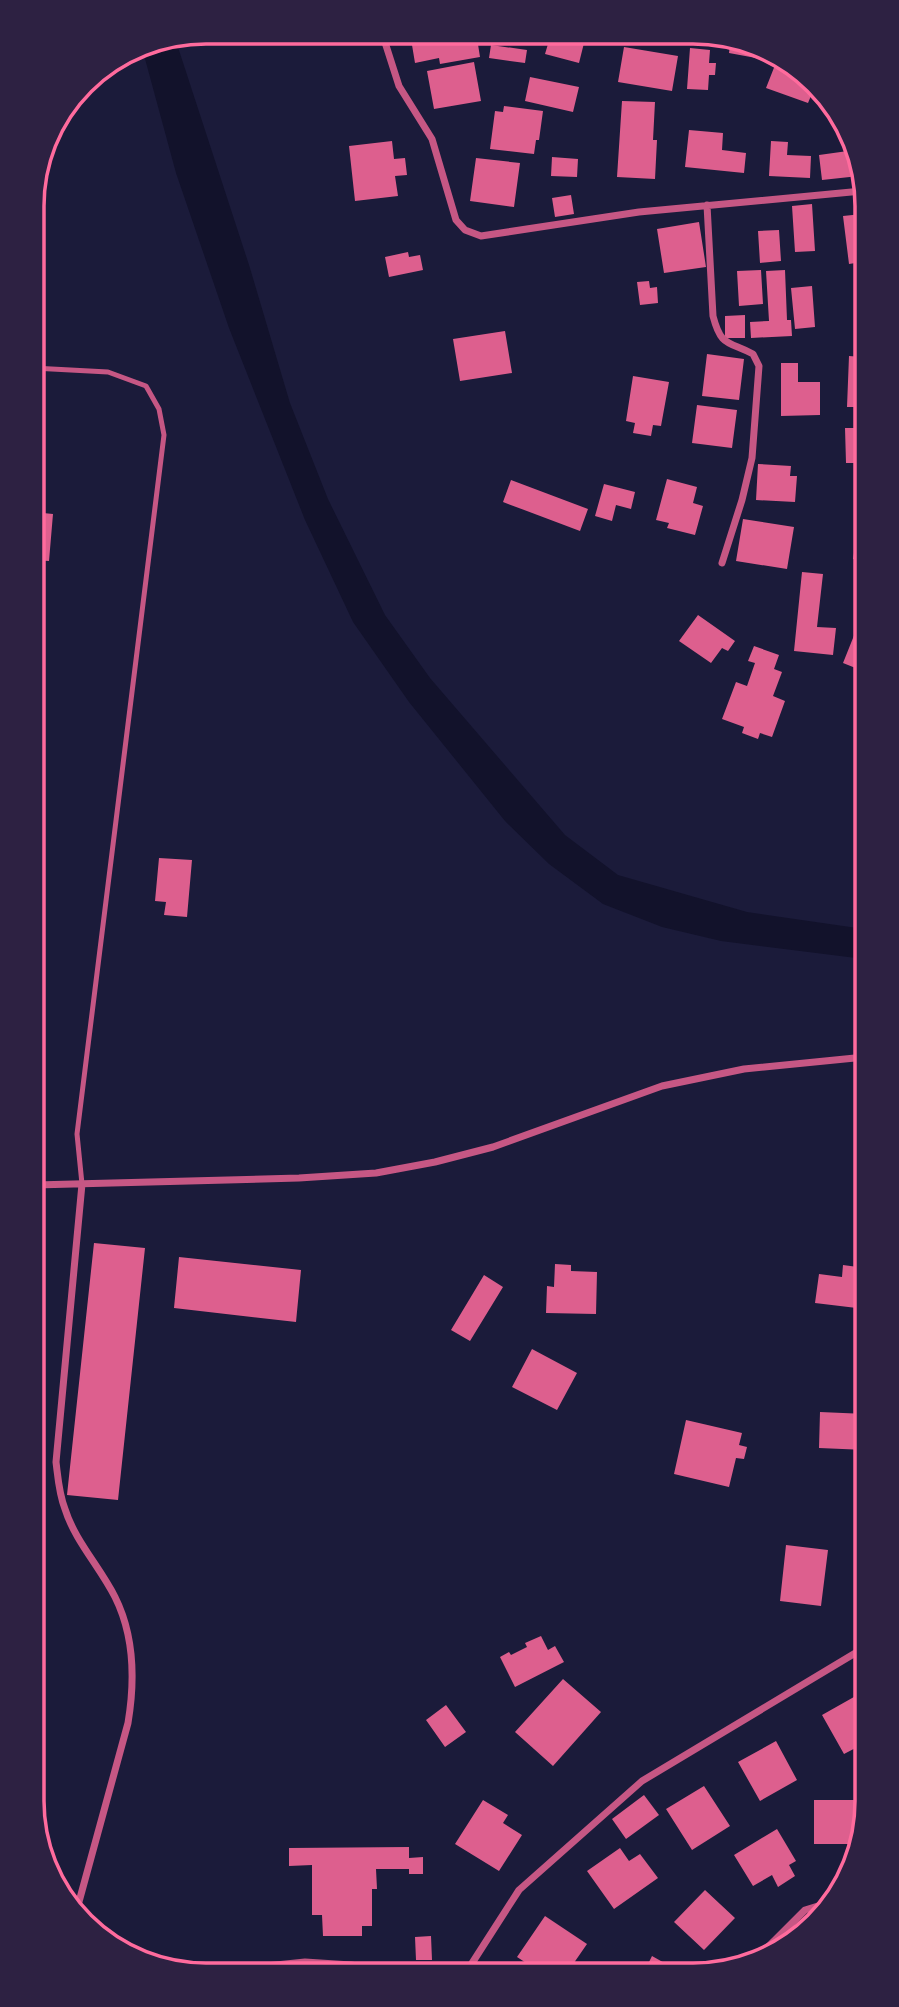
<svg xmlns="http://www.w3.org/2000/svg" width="899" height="2007" font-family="'Open Sans',sans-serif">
	<rect width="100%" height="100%" fill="#1b1b3a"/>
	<path fill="#12122b" d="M175 38 250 268 290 403 328 499 385 615 430 678 565 835 618 875 747 912 864 929V959L721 941 662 927 603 904 549 864 505 821 409 702 353 622 305 520 229 328 176 173 141 44Z"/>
	<path fill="#dd5f8e" d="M410 33H460L461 41 477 38 480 57 440 64 439 58 415 63Z
		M551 34H596L593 45 584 43 579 63 545 54Z
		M731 37 758 50 756 58 729 53Z
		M491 45 527 50 525 63 489 58Z
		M624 47 678 56 672 91 618 82Z
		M690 48 710 50 709 63H716L715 75H709L708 90 687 89Z
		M777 60 808 75 815 86 808 103 766 88Z
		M474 62 481 101 434 109 427 71Z
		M530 77 579 87 573 112 525 101Z
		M622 101 655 102 653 140H657L655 179 617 177Z
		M504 106 543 111 539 140H536L534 154 490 149 495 111 503 112Z
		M689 130 723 133 722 150 746 153 744 173 685 167Z
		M392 141 394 159 405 158 407 175 395 176 398 196 355 201 349 146Z
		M771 141 788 142 787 155 811 156 810 178 769 176Z
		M855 150 859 176 822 180 819 155Z
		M552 157 578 159 577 177 551 176Z
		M476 158 520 163 514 207 470 201Z
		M571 195 574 214 555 217 552 198Z
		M812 204 815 251 795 252 792 206Z
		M862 214V262L849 264 843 216Z
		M699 222 706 267 664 273 657 229Z
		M779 230 781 261 760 263 758 231Z
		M408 252 409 257 420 255 423 270 389 277 385 257Z
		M761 270 763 304 739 306 737 271Z
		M785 270 787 320H791L792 336 751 338 750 322 769 321 766 271Z
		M649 281 650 288 657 287 658 303 640 305 637 282Z
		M812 286 815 327 795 329 791 288Z
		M745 315V338H725V316Z
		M505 331 512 373 460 381 453 339Z
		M707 354 744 359 739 400 702 396Z
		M849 356 862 357V407H847Z
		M781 363H798V382H820V415L781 416Z
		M633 376 669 382 661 426 653 425 651 436 633 433 635 423 626 421Z
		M697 405 737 410 732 448 692 443Z
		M845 428H862L863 488H856L855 463H846Z
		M758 464 791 466 790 476H797L795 502 756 500Z
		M667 479 697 487 693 503 703 506 695 535 667 528 669 523 656 520Z
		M511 480 588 509 580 531 503 502Z
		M604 484 635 492 631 509 616 505 612 521 595 516Z
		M33 512 53 514 49 561 33 560Z
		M743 519 794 527 787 569 736 561Z
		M857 535 863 536V560L853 559Z
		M802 572 823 574 817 627 836 628 833 655 794 651Z
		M863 613V671L843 663Z
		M698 615 735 641 728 651 722 648 711 663 679 641Z
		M754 646 779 655 774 669 782 672 773 696 785 701 772 737 760 733 758 739 742 733 744 727 722 719 736 682 747 686 755 663 748 661Z
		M159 858 192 860 187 917 164 915 166 902 155 901Z
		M94 1243 145 1248 118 1500 67 1495Z
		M179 1257 301 1270 296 1322 174 1308Z
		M555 1264 571 1265V1271L597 1272 596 1314 546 1313 547 1286 554 1287Z
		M843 1265 865 1268V1309L815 1303 819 1274 842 1277Z
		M484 1275 503 1287 470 1341 451 1330Z
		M532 1349 577 1373 557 1410 512 1387Z
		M820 1412 866 1414V1450L819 1448Z
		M686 1420 742 1433 739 1445 747 1447 744 1459 736 1458 729 1487 674 1474Z
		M786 1545 828 1550 821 1606 780 1601Z
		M541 1636 548 1650 555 1646 564 1662 515 1687 500 1657 509 1652 511 1655 527 1647 525 1643Z
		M563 1679 601 1712 553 1766 515 1732Z
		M861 1693 867 1703V1742L844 1754 822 1715Z
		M446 1705 466 1732 445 1747 426 1720Z
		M776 1741 797 1780 760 1801 738 1762Z
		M704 1786 730 1826 692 1850 666 1809Z
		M644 1795 659 1815 626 1839 612 1819Z
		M483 1800 508 1815 503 1823 522 1835 499 1871 455 1844Z
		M814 1800H861L860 1844H814Z
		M777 1829 796 1861 789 1865 795 1876 778 1887 772 1875 753 1886 734 1855Z
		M409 1847V1858L423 1857V1874H409V1869H376L377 1889H372V1926H362V1936H323L322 1915H312V1865L289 1866V1848Z
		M620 1848 629 1861 640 1854 658 1878 614 1909 587 1871Z
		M705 1890 735 1918 704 1950 674 1922Z
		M545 1916 587 1944 569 1970H537L517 1957Z
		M431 1936 432 1960H416L415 1937Z
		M652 1956 677 1970H645Z"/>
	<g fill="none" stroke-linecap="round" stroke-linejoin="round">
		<path stroke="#c65784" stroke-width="5" d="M33 368 108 372 146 386 159 409 164 435 77 1134 82 1184"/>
		<path stroke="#c65784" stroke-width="7" d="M382 33 399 86 432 139 456 220 465 230 481 236 639 212 862 191
			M707 205 713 316C721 347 728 341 753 354L759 366 752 458 742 500 722 563
			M35 1185 299 1178 376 1173 435 1162 493 1147 662 1086 744 1069 865 1057
			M77 1909 128 1723C135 1681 135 1637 115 1597 100 1567 75 1541 65 1509 59 1494 58 1478 56 1462L82 1184
			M758 1957 805 1910 834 1901
			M467 1971 519 1890 642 1781 867 1646
			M210 1972 305 1962 351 1965 385 1971"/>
	</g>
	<path d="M0 0H899V2007H0ZM206 44H693A162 162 0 0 1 855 206V1801A162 162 0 0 1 693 1963H206A162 162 0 0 1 44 1801V206A162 162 0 0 1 206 44Z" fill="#2d2142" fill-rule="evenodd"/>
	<path fill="none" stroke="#ff6b9d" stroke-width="3.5" d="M206 44H693A162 162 0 0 1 855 206V1801A162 162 0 0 1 693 1963H206A162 162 0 0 1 44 1801V206A162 162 0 0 1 206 44Z"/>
</svg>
